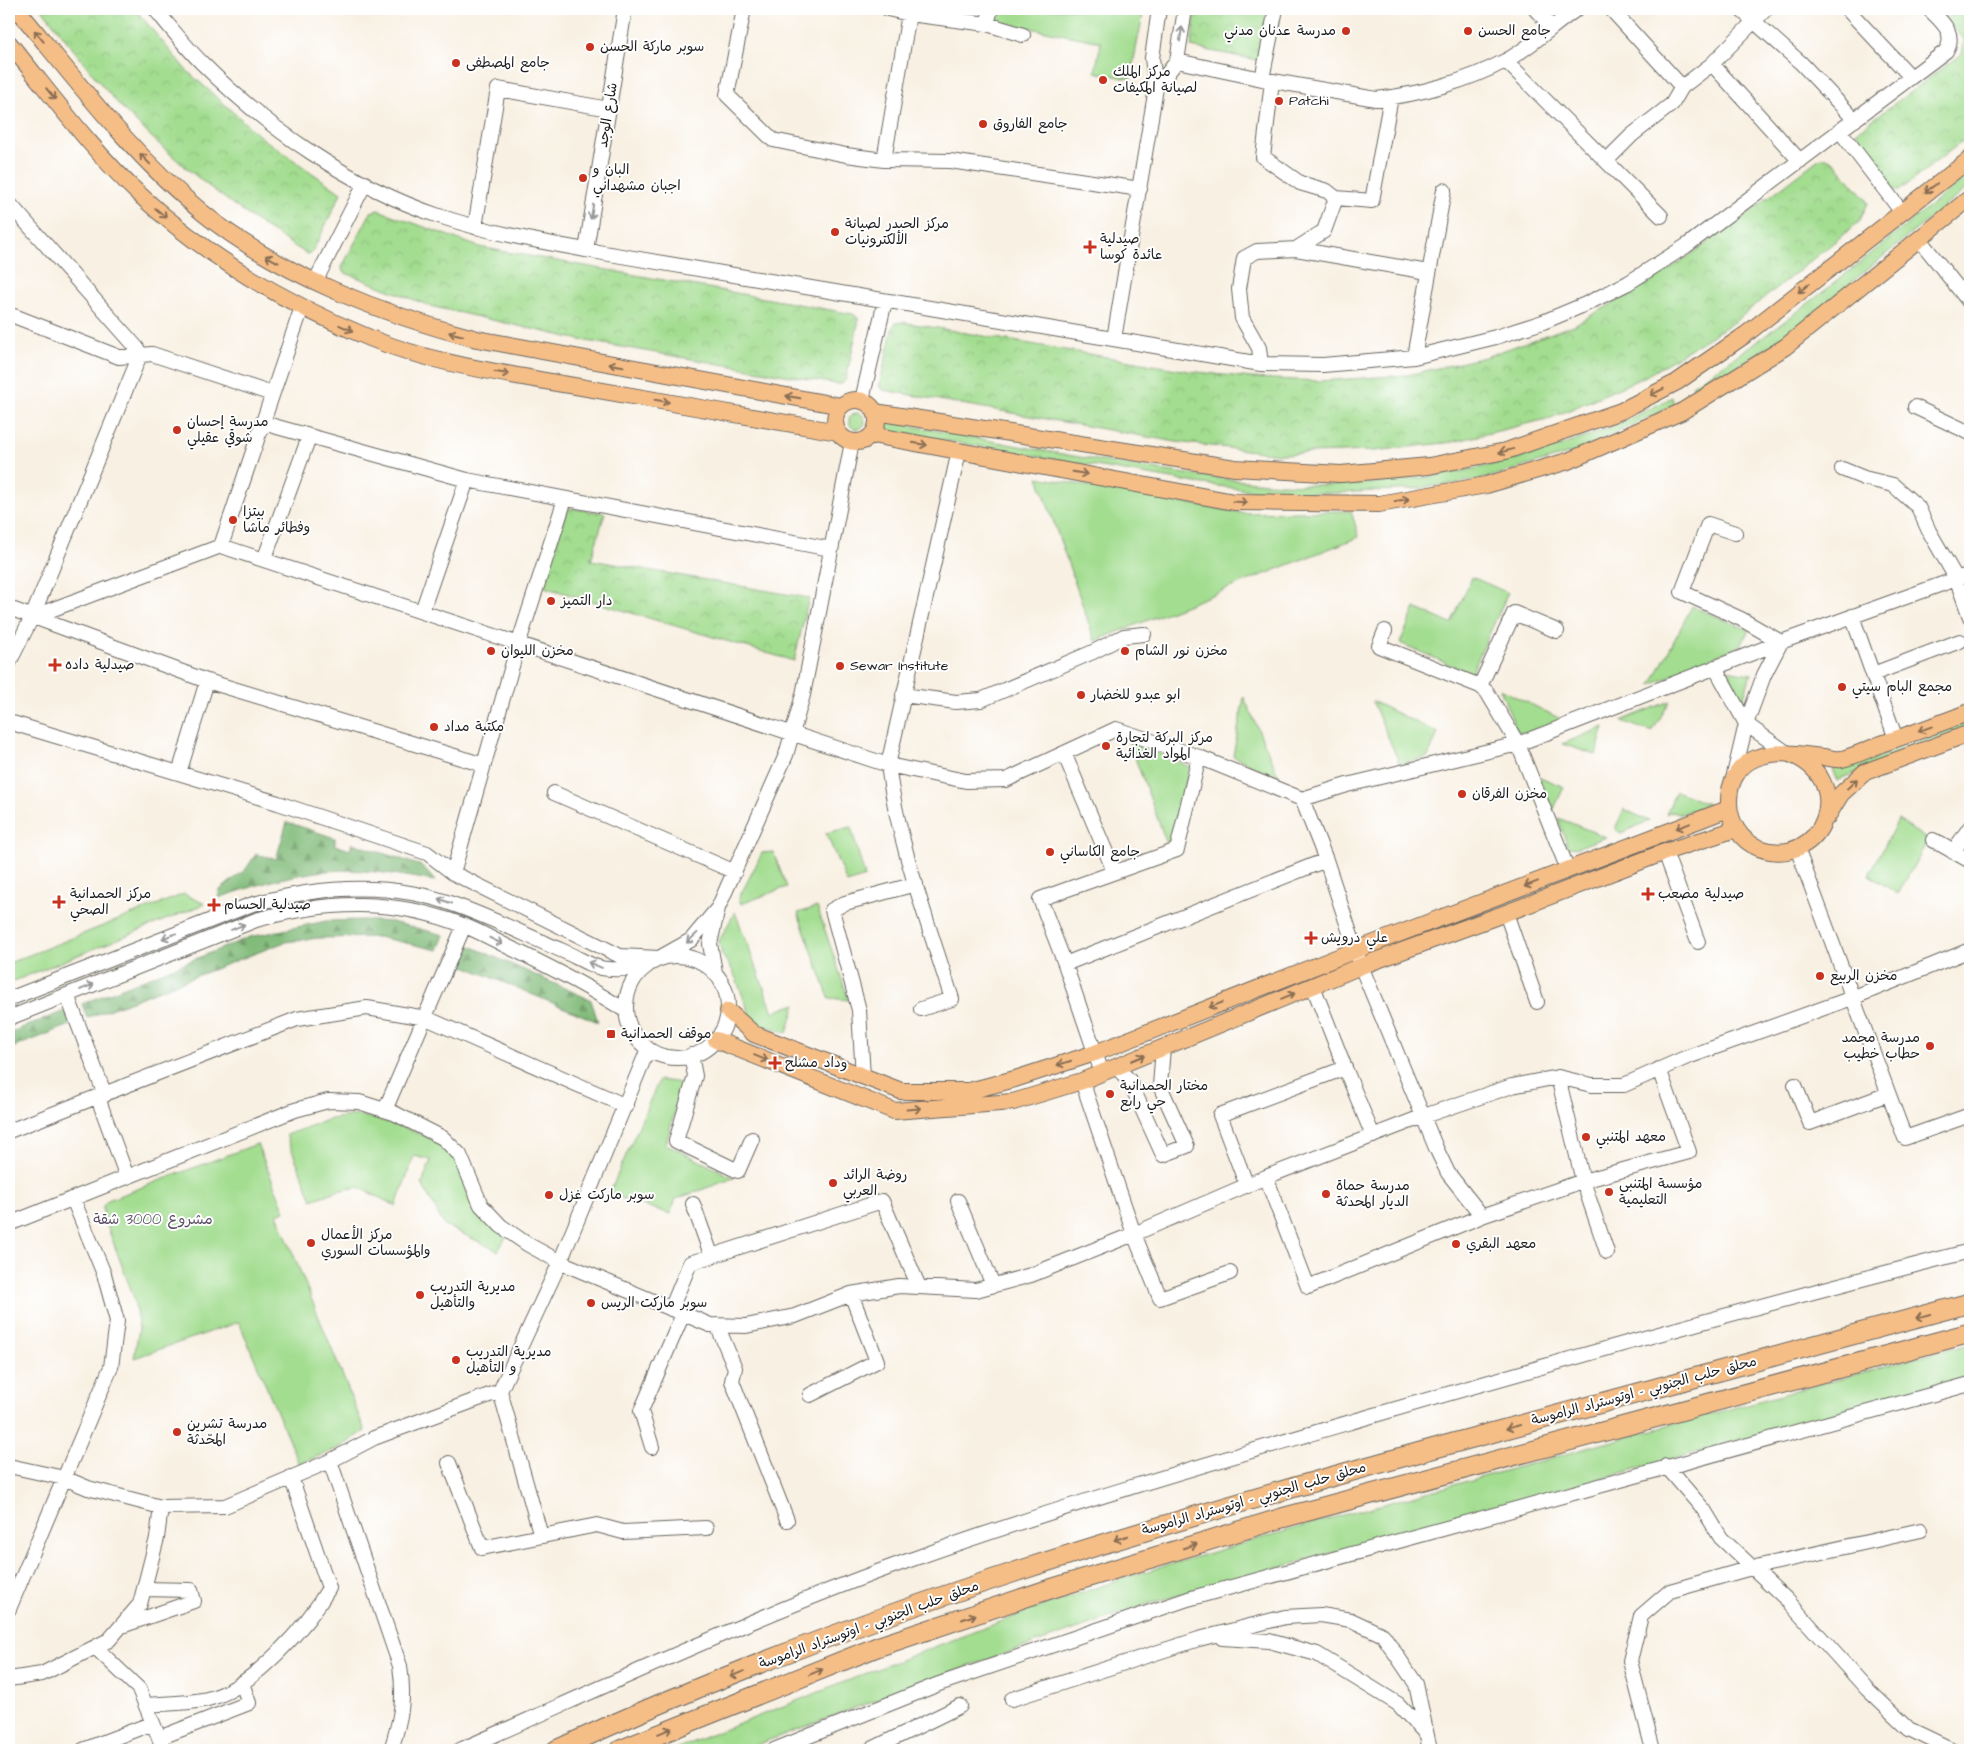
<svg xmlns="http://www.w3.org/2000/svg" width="1979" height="1759" font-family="'Architects Daughter','Playpen Sans Arabic',sans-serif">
	<defs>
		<pattern id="forest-firs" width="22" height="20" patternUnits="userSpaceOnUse" patternTransform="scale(1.25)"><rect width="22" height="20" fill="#82bc7a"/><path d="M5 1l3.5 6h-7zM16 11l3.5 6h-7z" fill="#6a9863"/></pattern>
		<pattern id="park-crowns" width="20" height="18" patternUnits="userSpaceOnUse" patternTransform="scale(1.25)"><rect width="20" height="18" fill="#a3dd90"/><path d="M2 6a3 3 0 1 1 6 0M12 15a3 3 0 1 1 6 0" fill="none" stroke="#8cbd7c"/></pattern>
	</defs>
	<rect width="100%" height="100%" fill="#fff"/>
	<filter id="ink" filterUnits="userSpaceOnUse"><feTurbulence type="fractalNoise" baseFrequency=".02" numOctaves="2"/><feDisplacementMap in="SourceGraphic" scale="10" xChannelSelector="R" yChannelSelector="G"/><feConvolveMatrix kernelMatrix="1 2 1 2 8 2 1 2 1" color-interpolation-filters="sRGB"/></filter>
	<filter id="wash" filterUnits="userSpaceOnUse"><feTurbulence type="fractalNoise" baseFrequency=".0096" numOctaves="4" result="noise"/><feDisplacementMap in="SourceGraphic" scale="20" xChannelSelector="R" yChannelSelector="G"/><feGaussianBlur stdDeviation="1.12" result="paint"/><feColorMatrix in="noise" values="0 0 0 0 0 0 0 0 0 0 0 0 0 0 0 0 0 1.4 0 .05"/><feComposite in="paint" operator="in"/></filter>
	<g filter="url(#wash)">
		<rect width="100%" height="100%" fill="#f8f0e2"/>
		<path fill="#a3dd90" stroke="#607c56" d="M998 9H1144L1130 79 1095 72 1101 42 995 21Z
			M1970 174V186L1785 336 1697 392 1692 385C1791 323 1879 246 1970 174Z
			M1672 397 1674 405 1578 451 1479 480 1414 489 1337 493H1271L1196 483 882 430 884 421C1007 443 1131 470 1256 482 1390 495 1555 464 1672 397Z
			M849 421a8 8 0 1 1 16 0a8 8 0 1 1-16 0Z
			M1038 477 1242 513 1351 511 1359 537 1095 641Z
			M1472 577 1508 593 1471 674 1400 643 1415 608 1451 624Z
			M1692 606 1749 630 1741 645 1651 685Z
			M1726 670 1751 674 1742 703Z
			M1500 689 1561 719 1523 734 1517 731Z
			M1244 697 1280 779 1233 756Z
			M1372 701 1438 733 1428 757 1400 764Z
			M1670 701 1652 732 1621 721Z
			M1970 721V728L1837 780 1833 769 1859 765Z
			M1604 727 1596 755 1562 744Z
			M1128 739 1190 767 1168 847Z
			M1538 776 1564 787 1553 811Z
			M1676 791 1708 804 1681 814 1673 811 1666 814Z
			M1624 809 1649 821 1621 833 1615 829Z
			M1558 818 1606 837 1576 848 1568 847Z
			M1898 820 1928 840 1898 894 1869 875Z
			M851 827 865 877 847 883 826 833Z
			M773 852 787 887 741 904 739 898 762 853Z
			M184 894 205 904 9 983V963Z
			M817 907 849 1000 829 998 798 913Z
			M735 912 773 1012 796 1004 787 1033 753 1022 733 971 722 955 719 941Z
			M659 1080 682 1083 666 1144 734 1178 676 1199 670 1214 609 1194Z
			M358 1115C385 1121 430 1133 450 1153 466 1167 464 1192 474 1209 480 1220 497 1229 506 1237L498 1251 444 1225 422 1184 431 1160 414 1156 396 1206 358 1187 337 1191 312 1200 286 1135 330 1119Z
			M257 1144 285 1211 277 1214 365 1431 339 1448 299 1464 239 1322 134 1358 139 1328 133 1295 103 1215V1206L108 1200Z
			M1970 1343V1377L1151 1603 921 1683 743 1750H673L905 1658 1029 1611 1127 1577 1296 1528Z"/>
		<path fill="url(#forest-firs)" stroke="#4f6c4b" d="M287 822 335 838V845L350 850 352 843 422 866 435 881C395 874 351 866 310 873 278 878 248 888 218 898L220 890 246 869 256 854 276 859Z
			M362 920 392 922 444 935 438 950 378 937 319 938 285 942 87 1018 82 1004 250 937 326 921Z
			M466 944 591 1000 598 1022 457 963Z
			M67 1010 73 1024 9 1049V1033Z"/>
		<path fill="url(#park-crowns)" stroke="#607c56" d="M42 9H135L186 70 262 138 341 193 312 253 307 254C239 212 178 166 123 109 94 78 68 42 42 9Z
			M1196 9H1271L1262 61 1191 47Z
			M1934 9H1970V135L1899 191 1894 190 1862 148 1857 131 1962 54 1964 39Z
			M1820 158H1827L1834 162 1865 198 1868 203 1859 222 1737 320 1646 376 1551 418 1453 442 1373 451 1280 454 1176 442 883 390 879 387 893 326 896 323 902 322 1188 371 1251 378 1319 381 1408 375 1485 357 1574 325 1651 282 1723 232Z
			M378 210 479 247 853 314 858 318V324L846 379 842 384H837L581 340 430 306 343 272 342 267 371 212Z
			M567 508 605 513 591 560 809 598 794 661 544 587Z"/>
	</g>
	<g filter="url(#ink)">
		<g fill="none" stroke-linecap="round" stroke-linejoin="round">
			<defs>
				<path id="minor" d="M155 9C170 27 185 46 202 63 268 129 350 186 439 216 487 232 537 241 586 250L1261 364 1323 365 1414 357 1496 337 1543 322 1586 304 1628 283 1686 246 1946 51C1957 33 1941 21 1929 9
					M744 9 727 95 773 140 846 155 884 160 950 161 1140 189
					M888 9 909 14 987 24 1023 35
					M1535 9 1551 26
					M1611 9 1682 87
					M1740 9 1801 63 1855 120
					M1847 9 1911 77
					M987 24 991 9
					M1177 61 1262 79 1376 99C1418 95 1468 81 1505 61 1529 49 1554 24 1577 9
					M1506 61 1661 216
					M1712 64 1800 161
					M1262 79 1276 9
					M1272 81 1263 157 1300 183 1327 191 1336 198
					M1156 88 1177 61 1185 9
					M1840 131 1901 211
					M884 160 909 14
					M1606 161 1632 135 1672 104 1682 87 1712 64 1766 9
					M9 203 137 348 140 355 32 617
					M475 227 498 89 609 109
					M1919 239 1970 303
					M1296 249 1428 272
					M586 250 625 9
					M315 282 365 183
					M9 316H14L119 357 152 354 272 394
					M1114 339 1156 88 1152 58 1159 9
					M1414 357 1444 190
					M1261 364 1259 348 1242 318 1239 289 1244 258 1257 251 1296 249 1324 231 1336 198 1372 201 1391 97
					M862 400 885 301
					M1915 407 1970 433
					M263 423 467 480 831 549
					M1842 469 1864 478 1893 485 1918 507 1929 531 1956 578 1970 617
					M221 546 302 307
					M264 560 309 437
					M9 608 207 681 484 765
					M422 611 467 480
					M1852 616 1896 739
					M1385 631 1379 646 1480 686 1487 692 1518 744 1568 870
					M9 663 32 617 221 546 888 765 966 781 1006 780 1116 729 1199 757 1302 799 1347 785 1518 744 1781 642 1741 619 1682 592 1708 524 1735 533
					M1715 667 1746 724 1733 779
					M1873 674 1960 641
					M1480 686 1514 613 1557 631
					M903 695 956 702 981 700 1093 652 1124 636 1144 634
					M9 722 278 803 427 853 453 873 620 956 659 958 691 940 718 908
					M1064 753 1114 871
					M1787 753 1746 724 1764 675 1781 642 1970 574
					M179 773 207 681
					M554 793 735 872
					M1302 799 1326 860 1361 966 1436 1148 1448 1173 1482 1216 1583 1181 1689 1152 1659 1069
					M1933 840 1970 861
					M1797 848 1905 1138 1970 1115
					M1665 852 1698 942
					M1953 852 1970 827
					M453 873 518 645 565 499
					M1506 913 1537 1002
					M626 1007a51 51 0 1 1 102 0a51 51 0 1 1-102 0Z
					M1065 964 1326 860
					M715 972 710 944 718 908 786 755 803 695 852 442
					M1313 986 1345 1068
					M67 995 105 1095
					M9 999 250 905C319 886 390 880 458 906 494 919 528 936 563 951 575 956 588 965 601 968 614 971 630 968 643 968
					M921 1009 952 999C928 922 898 844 888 765L959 451
					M9 1018 256 920C327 900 395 898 465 926 483 933 501 944 519 952 556 970 591 988 626 1011
					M691 1055 695 1076 676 1141 738 1171 752 1139
					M1116 1067 1129 1080 1163 1155 1187 1146 1160 1086 1163 1047
					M1102 1073 1065 964 1040 899 1177 850 1199 757
					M863 1077 859 1010 832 910 845 903 916 884
					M1558 1077 1583 1181 1607 1252
					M1082 1081 1134 1234 1160 1298 1230 1273
					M1795 1085 1810 1123 1888 1094
					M98 1098 127 1177
					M385 1110 464 926
					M9 1131 297 1019 367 1008 426 1018 626 1106
					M1266 1177 1308 1287 1482 1216
					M1247 1186 1220 1115 1345 1068 1373 1136
					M958 1201 993 1285
					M693 1204 712 1257
					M9 1224 295 1110 328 1101 359 1102 394 1113 443 1138 460 1155 481 1205 501 1226 527 1244 560 1262 710 1325 746 1326 795 1316 851 1294 899 1286 976 1290 1031 1275 1134 1234 1266 1177 1424 1116 1512 1086 1558 1077 1592 1085H1624L1685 1058 1852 998 1970 950
					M671 1309 690 1263 882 1201 919 1287
					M717 1325 735 1368 732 1381 787 1520
					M810 1395 877 1361 851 1294
					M652 1447 641 1411 683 1314
					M330 1461 400 1666C405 1700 401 1718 391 1750
					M449 1463 482 1548 597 1525 623 1532 706 1528
					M9 1466 64 1478 88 1488 161 1507 225 1506 330 1461 374 1438 500 1391
					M1666 1466 1704 1510 1721 1538 1786 1599 1867 1689 1909 1729 1953 1750
					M541 1536 500 1391 560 1262 648 1049
					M9 1609 111 1367 117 1321 104 1274 73 1199
					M122 1626 194 1601 191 1590 144 1589
					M1222 1638 1269 1641 1317 1654 1398 1704 1427 1735
					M95 1647 139 1689 164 1750
					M9 1679 42 1674 109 1640 140 1604 157 1538 161 1507
					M1012 1699 1199 1639 1285 1617 1321 1615 1351 1620 1383 1635 1416 1684 1430 1750
					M146 1705C166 1703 191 1704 211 1698 253 1687 308 1625 329 1588L291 1477
					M159 1738 249 1703 242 1683
					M83 1750 153 1723
					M460 1750C609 1685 756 1615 910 1560 1058 1507 1210 1463 1361 1419 1563 1360 1766 1303 1970 1251
					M774 1750 939 1684 1188 1599 1970 1384
					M870 1750 960 1706
					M1653 1750 1630 1661 1641 1616 1670 1591 1751 1568 1921 1530"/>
				<path id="major" d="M17 9C76 80 131 154 203 213 278 274 384 315 477 339L841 406
					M9 43C51 94 91 150 140 195 206 256 287 304 370 338 433 364 502 373 569 385 659 401 748 416 838 432
					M835 421a21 21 0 1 1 42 0a21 21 0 1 1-42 0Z
					M875 412 1235 468 1341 474 1429 466 1506 451 1621 411 1677 382 1745 335 1970 159
					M872 435 1234 502 1379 504 1486 485 1568 461 1681 412 1785 347 1970 198
					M1787 753C1861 779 1822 871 1759 848 1721 834 1718 773 1756 758 1778 749 1801 755 1823 757 1829 758 1836 760 1842 759 1855 756 1869 749 1881 744 1911 734 1941 723 1970 712
					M1827 817 1841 794 1865 772 1970 733
					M728 1011 754 1034 901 1091H969L1015 1079 1095 1053 1356 950 1728 809
					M716 1040 894 1111 1013 1102 1082 1081 1361 966 1506 913 1665 852 1736 829"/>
				<path id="highway" d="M556 1750C854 1612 1171 1519 1487 1434 1648 1390 1809 1347 1970 1303
					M620 1750 877 1647 1050 1589 1282 1518 1970 1333"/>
			</defs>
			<use href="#minor" stroke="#696661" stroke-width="16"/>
			<use href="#major" stroke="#696661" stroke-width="18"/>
			<use href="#highway" stroke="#696661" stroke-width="21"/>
			<use href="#minor" stroke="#fff" stroke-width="14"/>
			<use href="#major" stroke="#f6be87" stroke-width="16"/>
			<use href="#highway" stroke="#f6be87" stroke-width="19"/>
		</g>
		<defs><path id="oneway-shaft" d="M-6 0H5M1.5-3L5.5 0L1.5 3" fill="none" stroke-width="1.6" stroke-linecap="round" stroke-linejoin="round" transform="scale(1.25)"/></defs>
		<g stroke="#999">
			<use href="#oneway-shaft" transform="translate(1181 34) rotate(-82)"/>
			<use href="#oneway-shaft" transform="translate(592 212) rotate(99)"/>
			<use href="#oneway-shaft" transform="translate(445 901) rotate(-161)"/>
			<use href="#oneway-shaft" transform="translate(238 927) rotate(-22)"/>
			<use href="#oneway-shaft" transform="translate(169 936) rotate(159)"/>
			<use href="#oneway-shaft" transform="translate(692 938) rotate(137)"/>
			<use href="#oneway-shaft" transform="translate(496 941) rotate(26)"/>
			<use href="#oneway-shaft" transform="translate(595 965) rotate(-158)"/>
			<use href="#oneway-shaft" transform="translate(87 987) rotate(-22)"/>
		</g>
		<g stroke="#896d52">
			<use href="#oneway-shaft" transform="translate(39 36) rotate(-129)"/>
			<use href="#oneway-shaft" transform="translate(51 94) rotate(50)"/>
			<use href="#oneway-shaft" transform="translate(145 159) rotate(-134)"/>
			<use href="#oneway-shaft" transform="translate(1931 188) rotate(143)"/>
			<use href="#oneway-shaft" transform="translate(161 213) rotate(40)"/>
			<use href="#oneway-shaft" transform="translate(272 259) rotate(-152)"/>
			<use href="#oneway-shaft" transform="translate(1804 288) rotate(141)"/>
			<use href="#oneway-shaft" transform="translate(346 328) rotate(25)"/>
			<use href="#oneway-shaft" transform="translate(456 334) rotate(-166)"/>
			<use href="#oneway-shaft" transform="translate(616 365) rotate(-170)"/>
			<use href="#oneway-shaft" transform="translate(502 373) rotate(10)"/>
			<use href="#oneway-shaft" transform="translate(1657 392) rotate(153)"/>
			<use href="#oneway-shaft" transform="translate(793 397) rotate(-170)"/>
			<use href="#oneway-shaft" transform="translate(662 401) rotate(10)"/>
			<use href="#oneway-shaft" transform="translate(920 444) rotate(10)"/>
			<use href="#oneway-shaft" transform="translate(1506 451) rotate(165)"/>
			<use href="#oneway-shaft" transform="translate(1080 473) rotate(10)"/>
			<use href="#oneway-shaft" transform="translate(1402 500) rotate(-10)"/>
			<use href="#oneway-shaft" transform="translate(1240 502) rotate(3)"/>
			<use href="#oneway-shaft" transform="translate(1925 729) rotate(160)"/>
			<use href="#oneway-shaft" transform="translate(1852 784) rotate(-43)"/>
			<use href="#oneway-shaft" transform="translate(1683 826) rotate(159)"/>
			<use href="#oneway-shaft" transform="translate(1531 884) rotate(159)"/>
			<use href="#oneway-shaft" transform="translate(1288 996) rotate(-22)"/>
			<use href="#oneway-shaft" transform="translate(1216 1005) rotate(158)"/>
			<use href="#oneway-shaft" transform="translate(761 1058) rotate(22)"/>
			<use href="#oneway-shaft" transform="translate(1138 1058) rotate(-23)"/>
			<use href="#oneway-shaft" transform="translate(1064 1063) rotate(162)"/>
			<use href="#oneway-shaft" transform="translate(914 1109) rotate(-4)"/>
			<use href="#oneway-shaft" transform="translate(1923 1316) rotate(165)"/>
			<use href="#oneway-shaft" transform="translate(1513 1427) rotate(165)"/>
			<use href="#oneway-shaft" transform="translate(1121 1538) rotate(163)"/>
			<use href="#oneway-shaft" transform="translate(1190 1546) rotate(-17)"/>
			<use href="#oneway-shaft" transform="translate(969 1617) rotate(-19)"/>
			<use href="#oneway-shaft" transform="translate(816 1672) rotate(-22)"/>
			<use href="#oneway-shaft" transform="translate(737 1674) rotate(158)"/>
			<use href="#oneway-shaft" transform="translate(665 1731) rotate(-22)"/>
		</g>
	</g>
	<g fill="#c8321e" stroke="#fff" stroke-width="2">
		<circle cx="1346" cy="31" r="5"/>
		<circle cx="1468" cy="31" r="5"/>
		<circle cx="590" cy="47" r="5"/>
		<circle cx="456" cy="63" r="5"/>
		<circle cx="1103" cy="80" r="5"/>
		<circle cx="1279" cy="101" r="5"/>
		<circle cx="983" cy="124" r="5"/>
		<circle cx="583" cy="178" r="5"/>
		<circle cx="835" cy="232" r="5"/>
		<path d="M1087.5 239.5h5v5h5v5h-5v5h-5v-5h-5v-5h5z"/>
		<circle cx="177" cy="430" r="5"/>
		<circle cx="233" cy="520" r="5"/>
		<circle cx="551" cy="601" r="5"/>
		<circle cx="491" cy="651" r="5"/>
		<circle cx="1125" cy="651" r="5"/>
		<path d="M52.5 657.5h5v5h5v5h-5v5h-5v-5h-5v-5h5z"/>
		<circle cx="840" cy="666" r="5"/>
		<circle cx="1842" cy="687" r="5"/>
		<circle cx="1081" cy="695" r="5"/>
		<circle cx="434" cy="727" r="5"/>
		<circle cx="1106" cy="746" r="5"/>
		<circle cx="1462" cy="794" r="5"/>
		<circle cx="1050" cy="852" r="5"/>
		<path d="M1645.5 886.5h5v5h5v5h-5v5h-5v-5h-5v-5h5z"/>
		<path d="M56.5 894.5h5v5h5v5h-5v5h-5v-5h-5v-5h5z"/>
		<path d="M211.5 897.5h5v5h5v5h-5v5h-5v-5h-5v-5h5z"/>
		<path d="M1308.5 930.5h5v5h5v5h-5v5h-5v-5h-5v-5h5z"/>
		<circle cx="1820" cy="976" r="5"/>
		<rect x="606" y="1029" width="10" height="10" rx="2.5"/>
		<circle cx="1930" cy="1046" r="5"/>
		<path d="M772.5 1055.5h5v5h5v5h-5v5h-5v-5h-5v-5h5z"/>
		<circle cx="1110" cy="1094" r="5"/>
		<circle cx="1586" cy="1137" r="5"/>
		<circle cx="833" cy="1183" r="5"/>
		<circle cx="1609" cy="1192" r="5"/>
		<circle cx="1326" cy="1194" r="5"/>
		<circle cx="549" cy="1195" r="5"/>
		<circle cx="311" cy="1243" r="5"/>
		<circle cx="1456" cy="1244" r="5"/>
		<circle cx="420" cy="1295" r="5"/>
		<circle cx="591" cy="1303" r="5"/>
		<circle cx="456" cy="1360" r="5"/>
		<circle cx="177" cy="1432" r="5"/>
	</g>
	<g text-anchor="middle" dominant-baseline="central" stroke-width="4" stroke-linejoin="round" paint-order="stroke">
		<g font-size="14" fill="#1c1c1c" stroke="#fff" text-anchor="start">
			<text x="1336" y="31" text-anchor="end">مدرسة عدنان مدني</text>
			<text x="1478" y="31">جامع الحسن</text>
			<text x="600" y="47">سوبر ماركة الحسن</text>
			<text x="466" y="63">جامع المصطفى</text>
			<text x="1113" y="72">مركز الملك<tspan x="1113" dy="16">لصيانة المكيفات</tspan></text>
			<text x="1289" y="101">Patchi</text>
			<text x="993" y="124">جامع الفاروق</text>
			<text x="593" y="170">البان و<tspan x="593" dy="16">اجبان مشهداني</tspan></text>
			<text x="845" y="224">مركز الحيدر لصيانة<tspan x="845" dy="16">الألكترونيات</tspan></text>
			<text x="1100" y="239">صيدلية<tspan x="1100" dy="16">عائدة كوسا</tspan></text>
			<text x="187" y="422">مدرسة إحسان<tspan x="187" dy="16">شوقي عقيلي</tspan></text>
			<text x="243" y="512">بيتزا<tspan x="243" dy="16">وفطائر ماشا</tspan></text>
			<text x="561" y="601">دار التميز</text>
			<text x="501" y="651">مخزن الليوان</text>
			<text x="1135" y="651">مخزن نور الشام</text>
			<text x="65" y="665">صيدلية داده</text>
			<text x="850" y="666">Sewar Institute</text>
			<text x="1852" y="687">مجمع البام سيتي</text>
			<text x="1091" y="695">ابو عبدو للخضار</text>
			<text x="444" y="727">مكتبة مداد</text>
			<text x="1116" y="738">مركز البركة لتجارة<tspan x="1116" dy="16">المواد الغذائية</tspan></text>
			<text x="1472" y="794">مخزن الفرقان</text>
			<text x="1060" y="852">جامع الكاساني</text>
			<text x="70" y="894">مركز الحمدانية<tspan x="70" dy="16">الصحي</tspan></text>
			<text x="1658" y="894">صيدلية مصعب</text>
			<text x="224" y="905">صيدلية الحسام</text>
			<text x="1321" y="938">علي درويش</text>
			<text x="1830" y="976">مخزن الربيع</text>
			<text x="621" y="1034">موقف الحمدانية</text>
			<text x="1920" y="1038" text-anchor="end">مدرسة محمد<tspan x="1920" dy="16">حطاب خطيب</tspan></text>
			<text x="785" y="1063">وداد مشلح</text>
			<text x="1120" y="1086">مختار الحمدانية<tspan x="1120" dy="16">حي رابع</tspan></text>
			<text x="1596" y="1137">معهد المتنبي</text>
			<text x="843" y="1175">روضة الرائد<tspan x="843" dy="16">العربي</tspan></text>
			<text x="1619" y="1184">مؤسسة المتنبي<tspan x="1619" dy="16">التعليمية</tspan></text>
			<text x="1336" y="1186">مدرسة حماة<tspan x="1336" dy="16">الديار المحدثة</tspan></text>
			<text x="559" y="1195">سوبر ماركت غزل</text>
			<text x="321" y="1235">مركز الأعمال<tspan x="321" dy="16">والمؤسسات السوري</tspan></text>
			<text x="1466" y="1244">معهد البقري</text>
			<text x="430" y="1287">مديرية التدريب<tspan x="430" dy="16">والتأهيل</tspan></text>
			<text x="601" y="1303">سوبر ماركت الريس</text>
			<text x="466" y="1352">مديرية التدريب<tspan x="466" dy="16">و التأهيل</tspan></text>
			<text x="187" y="1424">مدرسة تشرين<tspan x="187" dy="16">المحّدثة</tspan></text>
		</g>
		<g font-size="14" fill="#1c1c1c" stroke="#fff">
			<text transform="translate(608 115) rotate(-81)">شارع الوجد</text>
			<text transform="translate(1644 1391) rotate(-15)">محلق حلب الجنوبي - اوتوستراد الراموسة</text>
			<text transform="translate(1254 1499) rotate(-16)">محلق حلب الجنوبي - اوتوستراد الراموسة</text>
			<text transform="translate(869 1625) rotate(-20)">محلق حلب الجنوبي - اوتوستراد الراموسة</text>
		</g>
		<g font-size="15" fill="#594d63" stroke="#fff">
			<text x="153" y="1219">مشروع 3000 شقة</text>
		</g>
	</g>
	<rect width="1979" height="1759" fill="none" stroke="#fff" stroke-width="30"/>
</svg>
